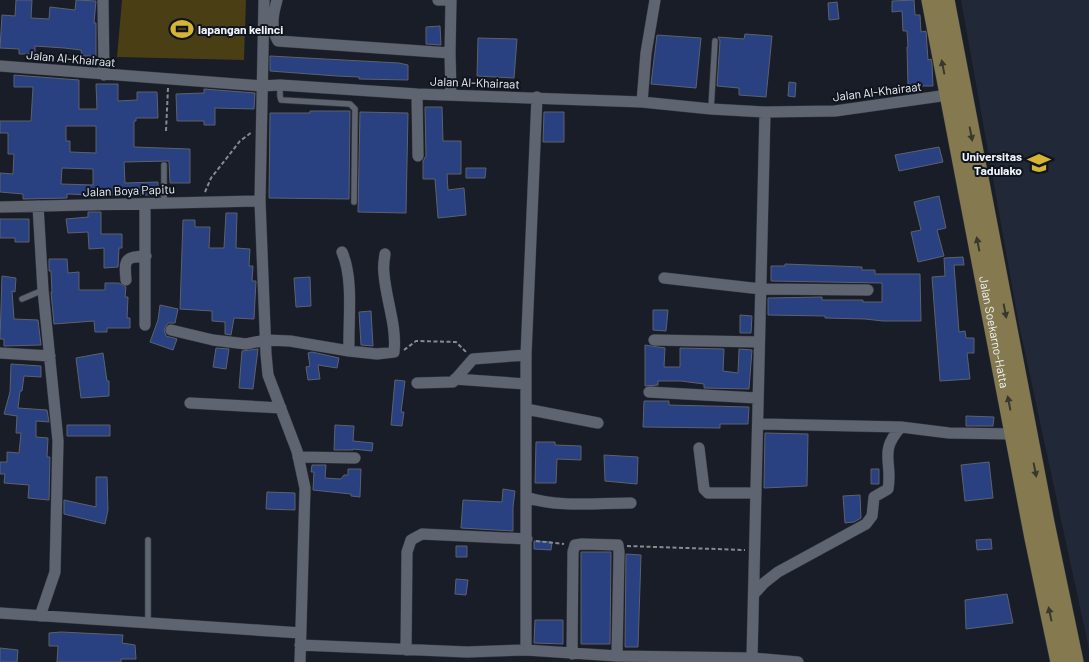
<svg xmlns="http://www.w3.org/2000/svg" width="1089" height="662" font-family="Barlow,sans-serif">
	<rect width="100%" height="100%" fill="#181d27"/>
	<path fill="#212837" d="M961 0H1089V649L1019 325Z"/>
	<path fill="#493e14" d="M122 0H246L244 60 117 57Z"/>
	<path fill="#294180" stroke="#5c616d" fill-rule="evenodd" d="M16 0H32L31 18 49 19 50 7 75 10 76 0 96 1 94 23H96V56H82L81 50 64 48 35 46V54H19V49L0 48 2 15 15 16Z
		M914 0 915 15H920L921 32 926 31 928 60 931 59 932 64 933 86H908L907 47H908L907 31H903L902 11 892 12V1Z
		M837 2 839 19 829 20 828 3Z
		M440 26 441 45 426 44V27Z
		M745 34 772 36 766 97 739 95V88L717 86 720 41 718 37 744 39Z
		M657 35 701 38 696 88 651 84Z
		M478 38 517 39 514 78 477 76Z
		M270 56 399 63 408 65V80L359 79V77L337 76 270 71Z
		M14 75 79 80V109H97L96 84H118V101L137 100V92H157L158 118H136V121H134V147L190 149V183H170L169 161 124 162 125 183 158 182V195H107V197H93V195L67 194V198L23 199V194L0 192V173L13 174 14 154H8V133H0V121H31L33 87H14ZM66 126H96V153L70 152V141H66ZM62 168 93 169V185L61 184Z
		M789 82 796 83 795 97 788 96Z
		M204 89 255 93 254 109 215 108V125H204V121H177L176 94 204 93Z
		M425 107H442L443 141H461V174H447L448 190 464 188 466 215 438 218 435 179H423V161L426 156Z
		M310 111H350L349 199 269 198 270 113H310Z
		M360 112 408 113 406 213 358 212Z
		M544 112H564V142H543Z
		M939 147 943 162 899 171 895 155Z
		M466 168H486L485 178H466Z
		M939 196 946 228 937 230 944 256 918 262 911 232 921 230 914 202Z
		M88 212H101V234H122V248H119L118 267 104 268V248L89 249 88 232 68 233 66 219 88 217Z
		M226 213H237L236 248 250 249 249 266H253L252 281H256L254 319 234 318 231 335 225 334V322L212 321V311L180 309 183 220H195V227H210L209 248H224Z
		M0 219H29V242H15V238H0Z
		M963 257 964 265H954L959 332 965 331 966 338H974V353H967L970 379 940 381 932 277 945 276 944 258Z
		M49 259H67L68 273 79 272V290H105V283H119L126 287 125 297H128L127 318H130V328H107V332H95L94 321 54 324 51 292H52L51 271H49Z
		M785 264 862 267V270H875V274H920L921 321H883L865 319 825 318V316L768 315V298L822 297V300H863V302H882V283L771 281V266H785Z
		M2 276 16 278 15 292 12 291 14 319 38 320 41 345 4 346V339H0Z
		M310 277 311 306 296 307 294 278Z
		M160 305 178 309 175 323H168L164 329 166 336 177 339 173 350 150 342 158 320Z
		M653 310H668L666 331 653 330Z
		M371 311 373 346 361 345 359 312Z
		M740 315 752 316 751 333H740Z
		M645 345 665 348 664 367H680V348L724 349 723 371 738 373 739 349 752 350 749 389 704 388V384L681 381H658V385L645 386Z
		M216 348 229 349 226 369 213 367Z
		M258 349 253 389 239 388 242 351Z
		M312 352 339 358 337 368 318 365 320 379 308 380 306 367 310 366 308 353Z
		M103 353 107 381H109V396L81 398 76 358Z
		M11 364 41 366V377L24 376 22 391H20L18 408 47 410 49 422 36 421V437L48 438 47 457H50L49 500 28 498 29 485 4 483 5 474H0V462H7V452L19 453 21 433H16L17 416 4 414 10 392Z
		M395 380 405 381 401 412H404L402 426 391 425Z
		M644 401H669V405L749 407 748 424H720V428L643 427Z
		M966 416 994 417 993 426H966Z
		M67 425H110V436H67Z
		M335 425 354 426 353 441 373 443 372 451 353 449V450H334Z
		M765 433 808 434 807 486 764 488Z
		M536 442H555V445L581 446V460L557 459 556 483H535Z
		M604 455 638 457 637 484 605 481Z
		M989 462 993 498 965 501 961 465Z
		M312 465H326L325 478 341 479 344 475H348V469H361L360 497 351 496V494L341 493 313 490 314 472H311Z
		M871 469H879V484H871Z
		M96 477H107L108 510 105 524 64 514V500L96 507Z
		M503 489 515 491 513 507V531L461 528 463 500 502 502Z
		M267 492 295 493V510L266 509Z
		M860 495 861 518 854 522 845 523 843 496Z
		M991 539 992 549 977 550 976 540Z
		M534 541 552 542 551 550 534 549Z
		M456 546H467V557H456Z
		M581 552H611L610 644H581Z
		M626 554 641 555 638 647H625Z
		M456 579 468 580 466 595 455 594Z
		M1007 594 1013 623 966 629 965 600Z
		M535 620H563V644L534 643Z
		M61 632 123 635 122 643 135 645 136 659H121V662H57L58 646H49V633Z
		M0 648 18 650 17 662H0Z"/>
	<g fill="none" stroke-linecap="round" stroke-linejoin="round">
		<defs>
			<path id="service" d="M280 85V96L281 100 350 104 355 109 354 202
				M711 109 715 41
				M164 165V203
				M22 299 43 290
				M148 623V540"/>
			<path id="minor" d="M103 0 104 75
				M264 0 260 201 266 354 268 375 297 451 305 488 300 662
				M277 0C273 14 270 28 278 41L450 53
				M438 0H451
				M0 66 262 86 280 85 417 94 642 102 711 109 765 112 835 111 948 95
				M417 94 418 156
				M451 94 450 53 451 0
				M642 102 646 53 655 0
				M145 204V325
				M38 206 43 290 58 441 55 572 40 616
				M0 207 260 201
				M342 252C354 279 348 321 349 351
				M664 278 761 289 868 290
				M126 280C124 259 125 257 146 256
				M171 330 213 340 246 344 265 340 290 341 349 351 377 354 394 352C397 326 386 300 384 274 383 267 384 260 385 254
				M654 340 759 342
				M0 353 50 356
				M455 379 526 384
				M417 383 453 382 473 359 526 355
				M649 392 757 398
				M190 403 281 408
				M526 409 598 423
				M758 424 901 427 949 433 1015 434
				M699 448 704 489 708 493H756
				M298 457 355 458
				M526 497C557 508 598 503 631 503
				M754 594 764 583 778 572 866 524 872 516 874 497 888 489C893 462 878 452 901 427
				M0 613 301 633
				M300 645 467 652 526 650 617 656 752 658 798 662
				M406 650 407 552 411 540 422 534 527 539
				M526 650V355L537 97
				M572 654 573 552 575 545 582 544 618 545 619 552 617 656
				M752 658 765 112"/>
			<g id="primary">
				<path id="s1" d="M931 0 1034 538 1060 662"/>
				<path d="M945 0 1045 523 1074 662"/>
			</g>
		</defs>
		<use href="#service" stroke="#33363e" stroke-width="7"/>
		<use href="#minor" stroke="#33363e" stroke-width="12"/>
		<use href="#primary" stroke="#33363e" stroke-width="20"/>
		<path stroke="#868a92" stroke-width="2" stroke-dasharray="4 2.5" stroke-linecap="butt" d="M166 131 168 88
			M205 192 211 178 240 141 252 132
			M404 350 416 341 456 342 466 352
			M536 541 564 544
			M627 546 745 550"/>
		<use href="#service" stroke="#5e6470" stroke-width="5.5"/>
		<use href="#minor" stroke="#5e6470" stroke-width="11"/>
		<use href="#primary" stroke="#857a4f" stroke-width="19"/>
	</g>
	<defs><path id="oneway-solid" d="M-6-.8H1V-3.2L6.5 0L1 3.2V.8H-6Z" transform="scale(1.25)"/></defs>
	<g fill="#38382e">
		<use href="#oneway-solid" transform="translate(943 67) rotate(-101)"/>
		<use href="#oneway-solid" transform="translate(971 134) rotate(79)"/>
		<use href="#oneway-solid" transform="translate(978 244) rotate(-101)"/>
		<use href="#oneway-solid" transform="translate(1005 311) rotate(79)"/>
		<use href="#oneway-solid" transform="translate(1009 403) rotate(-101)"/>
		<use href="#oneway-solid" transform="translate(1035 470) rotate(79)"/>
		<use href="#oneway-solid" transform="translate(1050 614) rotate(-102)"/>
	</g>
	<defs>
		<symbol id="stadium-bare" viewBox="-9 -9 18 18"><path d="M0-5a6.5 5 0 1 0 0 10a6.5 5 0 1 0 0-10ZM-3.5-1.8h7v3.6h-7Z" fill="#d6b534" stroke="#0f141d" stroke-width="2.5" paint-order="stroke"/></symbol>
		<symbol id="university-bare" viewBox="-9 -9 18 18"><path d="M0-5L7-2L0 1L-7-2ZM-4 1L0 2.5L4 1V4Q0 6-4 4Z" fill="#d6b534" stroke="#0f141d" stroke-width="2.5" paint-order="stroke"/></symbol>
	</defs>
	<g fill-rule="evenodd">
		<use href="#stadium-bare" x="166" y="13" width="32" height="32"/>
		<use href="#university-bare" x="1023" y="147" width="32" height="32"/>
	</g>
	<g text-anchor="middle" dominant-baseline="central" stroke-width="4" stroke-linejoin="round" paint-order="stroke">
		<g font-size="12" font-weight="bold" fill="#f1f4fb" stroke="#0f141d" text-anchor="start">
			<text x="198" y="29">lapangan kelinci</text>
			<text x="1022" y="156" text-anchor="end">Universitas<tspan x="1022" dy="14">Tadulako</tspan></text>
		</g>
		<g font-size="12" fill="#f1f4fb" stroke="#0f141d">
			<text transform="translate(71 58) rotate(5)">Jalan Al-Khairaat</text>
			<text transform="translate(475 82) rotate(2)">Jalan Al-Khairaat</text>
			<text transform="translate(877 91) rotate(-7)">Jalan Al-Khairaat</text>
			<text transform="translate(129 190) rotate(-2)">Jalan Boya Papitu</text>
			<text stroke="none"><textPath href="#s1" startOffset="338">Jalan Soekarno-Hatta</textPath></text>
		</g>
	</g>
</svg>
